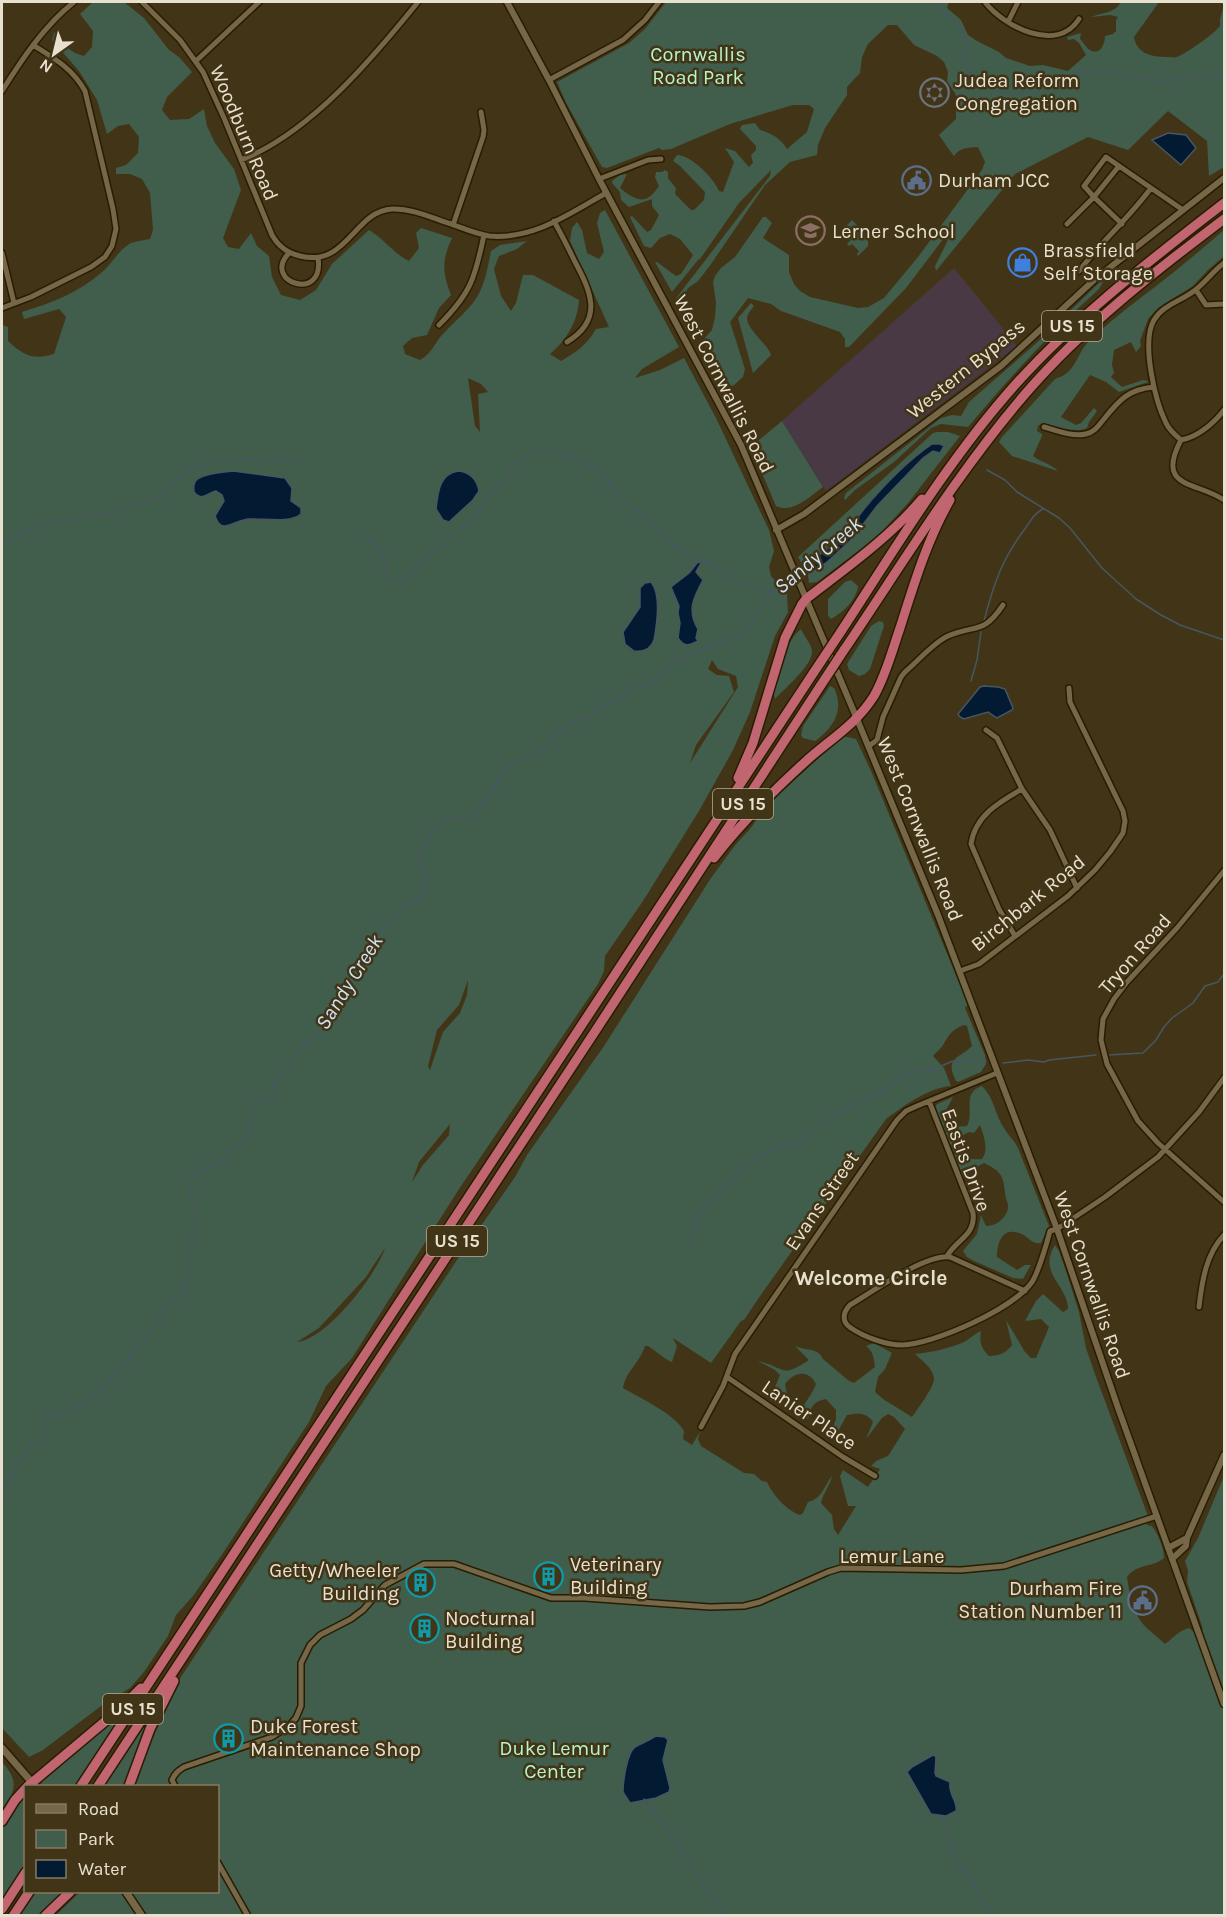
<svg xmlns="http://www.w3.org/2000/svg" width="1226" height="1917" font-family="Karla,sans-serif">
	<rect width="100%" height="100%" fill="#423517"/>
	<path fill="#493945" d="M954 268 1017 346 826 491 782 421Z"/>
	<path fill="#415d4b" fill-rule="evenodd" d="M93 2H124L144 18 169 50 179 57 192 72 167 97 162 110 170 120 189 119 204 109 207 126 215 143 234 169 241 190 223 238 228 247 239 249 251 233 257 246 269 256 272 277 281 295 300 300 316 290 332 264 369 230C384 239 393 253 409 261L419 248 416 233 421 228 452 238C442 260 442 272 451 295L439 308 427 335 412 338 403 346 405 354 420 360C434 352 434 342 445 332 456 320 469 310 477 297 485 284 488 266 491 251L500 245 527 241 517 249 499 256 494 269 501 296 511 311 516 303 523 275H533L579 300C578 321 566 341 550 354L561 361C576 352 587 345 596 329L609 327 570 241 572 228 577 222 582 230 587 253 599 259 604 252 597 223 600 213 605 210 679 347 642 369 635 378 660 370 684 358 716 418 769 530 774 551 769 567 771 576 787 594 788 612 775 636 750 712 733 750 699 811 643 901 605 956 604 971 598 984 459 1189 352 1358 326 1386 309 1422 223 1553 193 1596 176 1615 168 1636 144 1672 130 1688 101 1706 43 1750 29 1757 2 1728V325L8 327V341C24 356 33 360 54 354L66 317 59 309 24 319 22 312C51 303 78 293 101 273 112 264 118 250 131 243 137 241 144 240 150 239L153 230 150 193 142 179 130 174H116V168L126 165 138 153 139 137 129 124 118 126 107 134 97 100 79 71 52 40 54 32C62 43 70 53 84 56L92 47 93 31 80 14ZM468 378 481 384 488 392 478 394 480 432 475 426ZM712 660 718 669 736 676 738 687 690 763 696 745 734 692 729 676 717 675 708 669ZM468 980 467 995 460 1013 443 1032 430 1070 428 1066 437 1030 459 1005ZM450 1124 449 1135 423 1165 412 1182 419 1162ZM385 1248C377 1274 326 1340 297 1342L319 1328 366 1277Z
		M666 2H949L947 8 961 20 968 35 977 41 999 52 1006 58 1030 66 1043 65 1068 71 1086 55 1079 43 1074 39 1068 40 1067 37 1081 33 1080 39C1083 42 1087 49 1090 50 1100 56 1105 44 1105 36L1113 34 1116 31V20L1118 17 1110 15 1091 17C1103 12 1114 14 1121 2H1159L1134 37C1137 54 1152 57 1167 57 1171 57 1174 58 1177 57 1187 53 1214 34 1220 26V19L1224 5 1220 2H1224V167L1209 176 1207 141 1168 111 1128 150 1088 137 1015 174 936 271 935 266 954 228 944 238 906 288 849 347H845V339L840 332 781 311 771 304 748 298 730 322 745 369 743 377 733 386 727 384 724 381 703 340 712 330 715 317 716 303 713 282 715 276 721 268 735 257 763 217H766L772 223 763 238 789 255V272L794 284 800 291 810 297 858 308 868 307 884 298 918 257 982 170 985 162 978 147C968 148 960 147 954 156L953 155 939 135 956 119V95L947 81 948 72 944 62 937 56 914 45 897 25H888L868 44 862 57 860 73 847 87V95L825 128 818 145 817 155 790 162 765 185 709 267 698 281 688 288 682 299 677 302 675 301 677 297 770 176 771 170 739 203 700 259 698 260 672 292 655 262H657L676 276 681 274 693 255 680 239 670 234 660 238 651 248 644 246 630 217 632 216 647 232 651 230 659 215 652 206V199L629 207 621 200 620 192 612 183 613 180 620 175 627 174 620 188C636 201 646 206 659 186L655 177 656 172H662L665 170 668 172V178L676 188 675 194 691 210H694L704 200 705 192 680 166 673 161 677 155C691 155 714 178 719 191L723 192 734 162 725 148 735 151 749 167 753 163 751 155 756 150V146L740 129 742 125 755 123 760 130C771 133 781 139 787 149L807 132 814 109 809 105H793L730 124 671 149 662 150 659 148 607 168 602 167 566 103 557 82 629 43 645 29Z
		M852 220 868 237V246L858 256 857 254 859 251 852 244 849 246 847 244 851 240 848 237 850 235 845 230H842Z
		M1224 230V256L1207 271 1193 286 1158 308 1148 319 1140 341 1141 346 1136 352 1131 342 1114 350 1112 365 1114 373 1111 377 1122 387 1143 380 1148 381V382L1119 392 1106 382 1090 375 1061 417 1076 425 1081 423 1094 408 1097 411 1089 422 1087 428C1074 434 1056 425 1042 423L1038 426 1037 431 1042 434V436L1033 456C1040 462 1050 463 1058 471L1012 456 999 442 1002 437 1055 379C1078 372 1075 354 1091 339 1117 315 1146 294 1174 272 1191 258 1208 244 1224 230Z
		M1102 280 1103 282 1099 289C1051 332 1009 378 968 427L941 424 931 428 894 462 855 490 845 500 844 498 846 493 941 418 952 415 961 416 969 402 1041 339Z
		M751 303 754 306C752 309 747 314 747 318 747 330 767 343 771 355L753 373 738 318Z
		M782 421 823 487C810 496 793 514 776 506L753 452 759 440Z
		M937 432H948L960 436 908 503 877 537 817 582 809 583 808 575C824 564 839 552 852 539 862 529 868 516 877 505 894 487 921 455 943 446L940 444H932L905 465 862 511 850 530 803 566 798 557 933 433Z
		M851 580 858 586C856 601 843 612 831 619L828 616V599L845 582Z
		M879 621 883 622 884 626 870 669 865 674 859 676 849 670 847 664 871 626Z
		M801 629C804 636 811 644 812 650 814 664 785 688 775 699 770 682 787 639 801 629Z
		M830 686 834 688C845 710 833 728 815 741L803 738 801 735 803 726Z
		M843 736 856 739 871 771 968 1004 965 1008 985 1055 986 1064 981 1072 958 1082 956 1081C944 1057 959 1059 972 1046L967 1026 964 1025C952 1029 949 1035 943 1045 941 1049 936 1052 933 1056L944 1068 951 1086C928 1088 905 1105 886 1119L760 1296 744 1320 741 1321 711 1363 673 1338 677 1346 672 1362C664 1359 656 1351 648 1346H645C639 1364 626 1371 623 1388 640 1398 675 1414 684 1431L683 1439 692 1445 700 1432 698 1439 701 1446 744 1473 754 1474 762 1481 767 1482C773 1495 786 1510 800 1515L803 1513 808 1502C822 1499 824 1486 832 1476 830 1486 823 1493 821 1503L832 1515 834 1529 838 1535 856 1506H848L840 1476 843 1470 868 1487 880 1469 871 1466 876 1461 888 1456 905 1429 894 1417 888 1414 882 1418 866 1439 873 1422C866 1412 858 1413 847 1415L838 1431V1437H832L830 1434 836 1419V1410L826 1399C814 1401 810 1407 808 1419L799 1414C804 1403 812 1395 816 1384 808 1369 794 1372 785 1384L788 1399 782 1400 773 1392 780 1375 775 1370 758 1361C787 1368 780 1379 809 1360L795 1346C805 1351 818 1347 823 1359L849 1381 854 1383 875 1367C874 1358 873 1351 866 1346L874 1343 892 1353 885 1369 878 1377 875 1392 883 1399 912 1417C918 1408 934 1388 934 1378 933 1368 921 1360 915 1354 932 1352 948 1349 964 1342 970 1339 974 1334 981 1331 979 1342 981 1348 989 1356 998 1356 1007 1353 1012 1345L1006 1320 1025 1352 1031 1358H1036L1049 1327 1041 1319 1025 1321 1036 1301 1043 1294 1063 1312 1068 1309C1068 1285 1037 1273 1055 1245L1059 1251 1067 1274 1079 1312 1086 1348 1096 1377 1148 1516 1145 1519 1147 1525 1152 1526C1158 1534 1164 1547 1164 1558 1153 1568 1137 1563 1127 1577 1129 1592 1133 1612 1143 1624 1149 1631 1158 1637 1165 1644 1175 1637 1176 1632 1189 1628L1196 1634 1203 1629 1187 1582 1188 1571 1185 1561 1198 1538 1224 1476V1915L55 1916 80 1892H218V1786H134L171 1692 457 1260 515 1177 527 1155 604 1046 711 878 736 844 750 829 767 805Z
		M982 1086C994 1097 995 1115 1004 1128 1008 1135 1014 1140 1018 1148L1049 1226 1041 1243C1031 1245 1029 1236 1019 1233 1002 1227 997 1243 997 1257L1017 1270 1025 1265H1031L1023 1279 1013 1278 974 1261 967 1257 963 1251 977 1234 981 1215 986 1226C996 1227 1009 1216 1008 1206 1008 1202 1005 1197 1005 1192 1004 1186 1004 1180 1000 1174 996 1169 990 1166 984 1163L964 1174C953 1167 955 1154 950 1144 945 1130 939 1124 935 1108L937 1104 953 1097 944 1114C950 1123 956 1128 967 1126 975 1111 961 1093 982 1086ZM980 1125C984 1136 989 1150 982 1159 965 1161 965 1154 958 1141L959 1137 969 1132 974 1133Z
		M125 1710 77 1786H44L41 1783 43 1780 83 1743Z
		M152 1715 136 1753 125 1786H103Z
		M2 1762C19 1781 16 1790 2 1811Z
		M25 1793V1863L2 1900V1826L6 1817Z
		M34 1892H65L39 1915 19 1916Z"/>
	<path fill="#031b32" stroke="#485661" stroke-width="1.5" d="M1168 133 1186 135 1196 148 1181 165 1152 140Z
		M932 444H940L944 446 940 453 933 451 923 458 877 506 852 539 826 563 791 585 790 580C808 562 829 549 847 532 854 525 858 516 864 509 884 485 906 462 932 444Z
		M233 471 285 478 292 488 291 501 301 508V514C289 524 263 518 248 519 240 520 232 525 225 526 219 526 217 521 215 516L224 501 222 495 216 491C207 493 202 502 194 492 194 490 193 485 195 482 199 473 224 472 233 471Z
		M458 471C470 472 477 480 479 491L473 500 449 522 443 520 436 509C438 493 439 474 458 471Z
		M698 562 701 563 696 572 703 580C693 598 687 611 698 629L696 638 698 641C689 646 684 647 678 638L680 623 678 613 679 606 671 587 689 573Z
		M651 582C661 594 657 624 654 640 651 649 643 652 634 651L625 644 623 632 640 607V588L645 583Z
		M984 686 998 687 1005 689 1013 708 1012 710 997 718 988 712 964 719 960 717 958 714 980 687Z
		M656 1736 665 1737 668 1740 663 1760 670 1788 669 1792 656 1798 630 1803 623 1792C623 1782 627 1752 635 1747 642 1743 649 1741 656 1736Z
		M933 1755 936 1757 935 1773 936 1776 950 1782C948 1795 958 1801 956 1811L946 1816 931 1814 907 1772 912 1767Z"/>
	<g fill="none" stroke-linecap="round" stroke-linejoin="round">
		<path stroke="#485661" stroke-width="1.5" d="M936 2C943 13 945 12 953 19 960 26 964 37 968 46L962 56C969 80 1000 98 1025 93 1031 92 1036 87 1042 86L1046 91 1060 81 1088 69 1163 81 1189 78 1200 74 1214 75 1224 79
			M987 470 1005 480 1017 492 1059 518 1070 528 1102 568 1136 599 1161 615 1180 625 1224 640
			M367 536 385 559C382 575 386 578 402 581L473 517 499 485 509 478V468L528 454 535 452 551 451 572 457 599 470 623 500 632 506 651 522 663 537 678 549 713 566 732 581 772 592
			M2 543 42 525 84 516 111 514 160 497 183 473 212 460 280 458 296 463
			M690 571 697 558
			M984 621C993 586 1002 559 1024 530 1031 521 1033 514 1043 509
			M971 681 977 660 981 632
			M1108 1055 1143 1053 1156 1040 1164 1027 1172 1018 1193 1003 1205 986 1218 982 1224 974
			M1003 1063 1028 1060 1044 1062 1049 1060 1096 1055
			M689 1242 696 1220 702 1211 744 1166 754 1159 775 1149 803 1139 835 1113 893 1085 902 1077 915 1069 927 1072 953 1061H986
			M2 1491 7 1485 17 1464 31 1445 41 1443 48 1416 72 1409 87 1402 100 1392 115 1375 127 1365 133 1350 150 1334 164 1310 184 1292 187 1274 188 1248 193 1238 197 1224 196 1211 192 1199 191 1181 197 1172 223 1161 229 1149 244 1142 252 1131 249 1120 254 1102 272 1096 276 1091 273 1083 277 1078 285 1072 302 1046 312 1040 320 1032 323 1016 330 1007 342 996 355 970 367 957 379 931 399 916 401 909 405 904 415 902 426 891V875L417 863C418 853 422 849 426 841 439 815 441 818 469 818 479 808 489 797 496 785 502 776 504 769 514 763 535 748 543 758 559 731L567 729 573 721 589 717 609 702 625 696 631 688C656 687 659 671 676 660L739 635 755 618 764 603 776 588 792 581
			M644 1799 680 1846 694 1870 726 1916
			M942 1817 951 1845 961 1868 975 1886 987 1910 996 1916"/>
		<defs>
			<path id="minor" d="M142 2 180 40 203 72 224 118 272 235C278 246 287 253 300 256 347 268 354 211 392 209 413 208 434 219 454 225 465 229 477 234 489 236 533 240 569 214 606 193
				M985 2C1003 26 1057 54 1079 19
				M1008 22 1018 2
				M196 61 259 2
				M549 80 623 40 645 20 659 2
				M2 91C22 59 44 26 74 2
				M241 160C310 133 372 59 418 2
				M1119 166 1094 197 1122 224
				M599 179 648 160 661 159
				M554 221C561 234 568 247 574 260 590 290 605 319 567 342
				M1067 224 1094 197 1084 186 1106 157 1183 210
				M453 225 483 137 484 130 481 112
				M2 253 14 303
				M289 253C261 282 325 303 318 258
				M1079 271C1102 241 1129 218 1151 188
				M1196 290 1206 305 1224 304
				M2 308 31 297 91 267 105 257 112 246 116 229 113 209 85 91C73 69 54 58 33 45
				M439 325C471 293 475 278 484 235
				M1224 410C1214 423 1198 437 1181 440 1155 489 1196 481 1224 500
				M1044 427C1057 431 1073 437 1086 434 1095 432 1099 425 1104 419 1119 400 1129 389 1154 387
				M1181 440C1175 435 1169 430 1166 423 1155 401 1141 342 1154 320 1163 305 1181 301 1194 291 1205 283 1213 271 1224 263
				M986 730 997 738 1022 789 1050 830 1077 888
				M869 746 877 740 883 717 901 677 905 672C917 662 934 642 948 636 976 624 983 635 1003 605
				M1224 871 1177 928 1127 982 1114 999 1103 1019 1101 1040 1107 1064 1138 1121 1158 1143 1224 1202
				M1015 936 999 909 971 844C975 816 999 802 1022 789
				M960 971 979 964 1068 896 1095 870 1110 852 1123 833 1125 821 1123 811 1070 702 1069 688
				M929 1101 973 1213C976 1235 957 1239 947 1256
				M1025 1291 950 1257C925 1254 872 1292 850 1305 843 1312 841 1322 851 1328 864 1337 886 1345 902 1345 934 1344 1013 1309 1032 1282 1038 1273 1047 1243 1050 1231L1057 1229 1105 1197 1158 1157 1199 1112 1224 1078
				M1199 1307C1202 1281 1206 1254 1224 1235
				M727 1377 843 1457 875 1476
				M701 1427 723 1386 735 1354 897 1120 906 1111 917 1106 997 1073
				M175 1786 172 1780C175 1773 178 1771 184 1767L272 1737 289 1726 296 1718 301 1706V1663L310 1645 320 1635 351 1619 363 1610 385 1585 424 1564H454L551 1598H585L710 1607 744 1606 760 1602 828 1572 841 1568 961 1570 1004 1566 1157 1516
				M218 1863 248 1916"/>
			<path id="tertiary" d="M507 2 549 80 599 179 741 445 857 719 938 915 1057 1229 1117 1405 1224 1704
				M776 530 804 514 1001 366 1094 280 1224 178
				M1168 1548 1187 1538
				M1172 1559 1186 1546 1187 1538 1224 1455"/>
			<path id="secondary" d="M2 1748 35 1786
				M126 1892 142 1916"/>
			<path id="motorway" d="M840 633C895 549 948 460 1015 385 1078 315 1151 260 1224 203
				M844 650C903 563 957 473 1026 393 1084 326 1154 272 1224 219
				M738 778 753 743 785 638 802 604 806 599C846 568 889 538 922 499
				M714 858C741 823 772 792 805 762 829 740 856 725 874 696 886 675 892 651 900 628 914 584 927 540 950 500
				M28 1786 121 1708 141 1688
				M81 1786 814 672
				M98 1786 594 1033 821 685
				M129 1786 150 1729 174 1681
				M2 1821 15 1800 26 1788
				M2 1909 26 1872
				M13 1916 29 1892
				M45 1916 70 1892"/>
		</defs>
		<use href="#minor" stroke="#291c00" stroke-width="8"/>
		<use href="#tertiary" stroke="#291c00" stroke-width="9"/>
		<use href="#secondary" stroke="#291c00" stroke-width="10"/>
		<use href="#motorway" stroke="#291c00" stroke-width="12"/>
		<use href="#minor" stroke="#756747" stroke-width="5"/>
		<use href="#tertiary" stroke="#756747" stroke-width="6"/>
		<use href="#secondary" stroke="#756747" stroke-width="7"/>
		<use href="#motorway" stroke="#c16670" stroke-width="9"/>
		<defs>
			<path id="motorway-bridge" d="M814 672 840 633
				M821 685 844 650"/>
		</defs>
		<use href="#motorway-bridge" stroke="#291c00" stroke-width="12" stroke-linecap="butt"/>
		<use href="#motorway-bridge" stroke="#c16670" stroke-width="9"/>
	</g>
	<defs>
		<symbol id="synagogue-ring" viewBox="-11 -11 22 22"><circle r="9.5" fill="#423517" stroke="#6b7280" stroke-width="1.5"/><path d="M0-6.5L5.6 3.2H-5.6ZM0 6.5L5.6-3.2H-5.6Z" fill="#6b7280"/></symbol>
		<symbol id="civic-ring" viewBox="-11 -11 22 22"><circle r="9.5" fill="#423517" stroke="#5c6f8a" stroke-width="1.5"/><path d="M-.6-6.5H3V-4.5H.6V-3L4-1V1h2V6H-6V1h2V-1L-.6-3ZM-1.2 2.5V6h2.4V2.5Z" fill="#5c6f8a"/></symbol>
		<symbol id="school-ring" viewBox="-11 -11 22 22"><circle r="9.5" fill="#423517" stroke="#8d6e63" stroke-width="1.5"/><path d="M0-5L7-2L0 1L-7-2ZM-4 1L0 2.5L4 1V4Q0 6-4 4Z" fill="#8d6e63"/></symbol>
		<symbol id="shop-ring" viewBox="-11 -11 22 22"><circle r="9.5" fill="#423517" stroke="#3f7fe0" stroke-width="1.5"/><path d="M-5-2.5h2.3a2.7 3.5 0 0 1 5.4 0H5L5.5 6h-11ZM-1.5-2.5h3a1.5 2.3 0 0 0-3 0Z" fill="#3f7fe0"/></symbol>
		<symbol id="building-ring" viewBox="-11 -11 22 22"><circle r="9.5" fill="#423517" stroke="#0f9aa8" stroke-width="1.5"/><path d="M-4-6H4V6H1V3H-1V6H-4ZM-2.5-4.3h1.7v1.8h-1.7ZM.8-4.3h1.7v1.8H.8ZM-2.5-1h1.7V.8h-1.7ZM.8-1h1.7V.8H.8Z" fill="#0f9aa8"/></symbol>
	</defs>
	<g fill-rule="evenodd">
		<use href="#synagogue-ring" x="918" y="76" width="33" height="33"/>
		<use href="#civic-ring" x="900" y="164" width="33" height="33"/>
		<use href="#school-ring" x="794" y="214" width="33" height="33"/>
		<use href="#shop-ring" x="1006" y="246" width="33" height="33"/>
		<use href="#building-ring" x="532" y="1560" width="33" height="33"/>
		<use href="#building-ring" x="404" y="1566" width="33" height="33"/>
		<use href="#civic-ring" x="1126" y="1584" width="33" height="33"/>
		<use href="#building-ring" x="408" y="1612" width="33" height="33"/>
		<use href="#building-ring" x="212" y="1722" width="33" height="33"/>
	</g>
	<g text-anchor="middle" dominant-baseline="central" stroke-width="5" stroke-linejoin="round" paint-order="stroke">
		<g fill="#423517" stroke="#b7ad98" stroke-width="1.5">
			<rect x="1042" y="311" width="60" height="30" rx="4.5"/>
			<rect x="713" y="789" width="60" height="30" rx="4.5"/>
			<rect x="427" y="1226" width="60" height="30" rx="4.5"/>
			<rect x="103" y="1694" width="60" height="30" rx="4.5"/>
		</g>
		<g font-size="18" font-weight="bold" fill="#e9e1d0">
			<text x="1072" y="326">US 15</text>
			<text x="743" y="804">US 15</text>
			<text x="457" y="1241">US 15</text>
			<text x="133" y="1709">US 15</text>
		</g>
		<g font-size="20" fill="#b5f5cc" stroke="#423517">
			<text x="698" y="54">Cornwallis<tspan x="698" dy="23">Road Park</tspan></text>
			<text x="554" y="1748">Duke Lemur<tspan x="554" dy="23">Center</tspan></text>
		</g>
		<g font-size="20" fill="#e9e1d0" stroke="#423517" text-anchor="start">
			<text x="955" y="80">Judea Reform<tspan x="955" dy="23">Congregation</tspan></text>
			<text x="938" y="180">Durham JCC</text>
			<text x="832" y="231">Lerner School</text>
			<text x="1043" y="250">Brassfield<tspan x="1043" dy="23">Self Storage</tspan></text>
			<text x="570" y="1564">Veterinary<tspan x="570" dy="23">Building</tspan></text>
			<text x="399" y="1570" text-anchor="end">Getty/Wheeler<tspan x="399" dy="23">Building</tspan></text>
			<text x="1122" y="1588" text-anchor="end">Durham Fire<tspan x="1122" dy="23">Station Number 11</tspan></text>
			<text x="445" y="1618">Nocturnal<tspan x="445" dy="23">Building</tspan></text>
			<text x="250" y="1726">Duke Forest<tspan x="250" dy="23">Maintenance Shop</tspan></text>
		</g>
		<g font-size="20" fill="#e9e1d0" stroke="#423517">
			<text transform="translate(244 133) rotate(67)">Woodburn Road</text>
			<text transform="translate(966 369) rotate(-39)">Western Bypass</text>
			<text transform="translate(724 384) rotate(63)">West Cornwallis Road</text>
			<text transform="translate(920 829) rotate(68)">West Cornwallis Road</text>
			<text transform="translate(1028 903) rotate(-39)">Birchbark Road</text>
			<text transform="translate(1135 954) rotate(-49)">Tryon Road</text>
			<text transform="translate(966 1160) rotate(70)">Eastis Drive</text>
			<text transform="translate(822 1201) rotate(-56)">Evans Street</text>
			<text transform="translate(1092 1285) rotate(71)">West Cornwallis Road</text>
			<text transform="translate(809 1415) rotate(34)">Lanier Place</text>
			<text x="892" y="1556">Lemur Lane</text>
		</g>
		<g font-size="21" font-style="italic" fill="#cfe2f6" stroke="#423517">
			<text transform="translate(818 555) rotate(-40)">Sandy Creek</text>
			<text transform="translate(349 982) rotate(-58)">Sandy Creek</text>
		</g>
		<g font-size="21" font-weight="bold" fill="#e9e1d0" stroke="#423517">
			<text x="871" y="1278">Welcome Circle</text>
		</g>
	</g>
	<rect width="1226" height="1917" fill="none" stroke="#e9e1d0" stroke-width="6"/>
	<rect x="24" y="1785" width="195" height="108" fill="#423517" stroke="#857a61" stroke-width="1.5"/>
	<rect x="36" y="1804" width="30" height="9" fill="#756747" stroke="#857a61" stroke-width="1.5"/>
	<text x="78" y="1815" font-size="18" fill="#e9e1d0">Road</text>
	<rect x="36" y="1830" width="30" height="18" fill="#415d4b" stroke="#857a61" stroke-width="1.5"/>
	<text x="78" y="1845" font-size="18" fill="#e9e1d0">Park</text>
	<rect x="36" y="1860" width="30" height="18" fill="#031b32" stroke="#857a61" stroke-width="1.5"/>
	<text x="78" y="1875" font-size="18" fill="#e9e1d0">Water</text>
	<g transform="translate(54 54) rotate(214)" stroke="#423517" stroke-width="4.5" paint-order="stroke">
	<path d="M0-4.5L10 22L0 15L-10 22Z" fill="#e9e1d0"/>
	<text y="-9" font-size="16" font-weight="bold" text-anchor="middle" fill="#e9e1d0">N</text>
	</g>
</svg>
